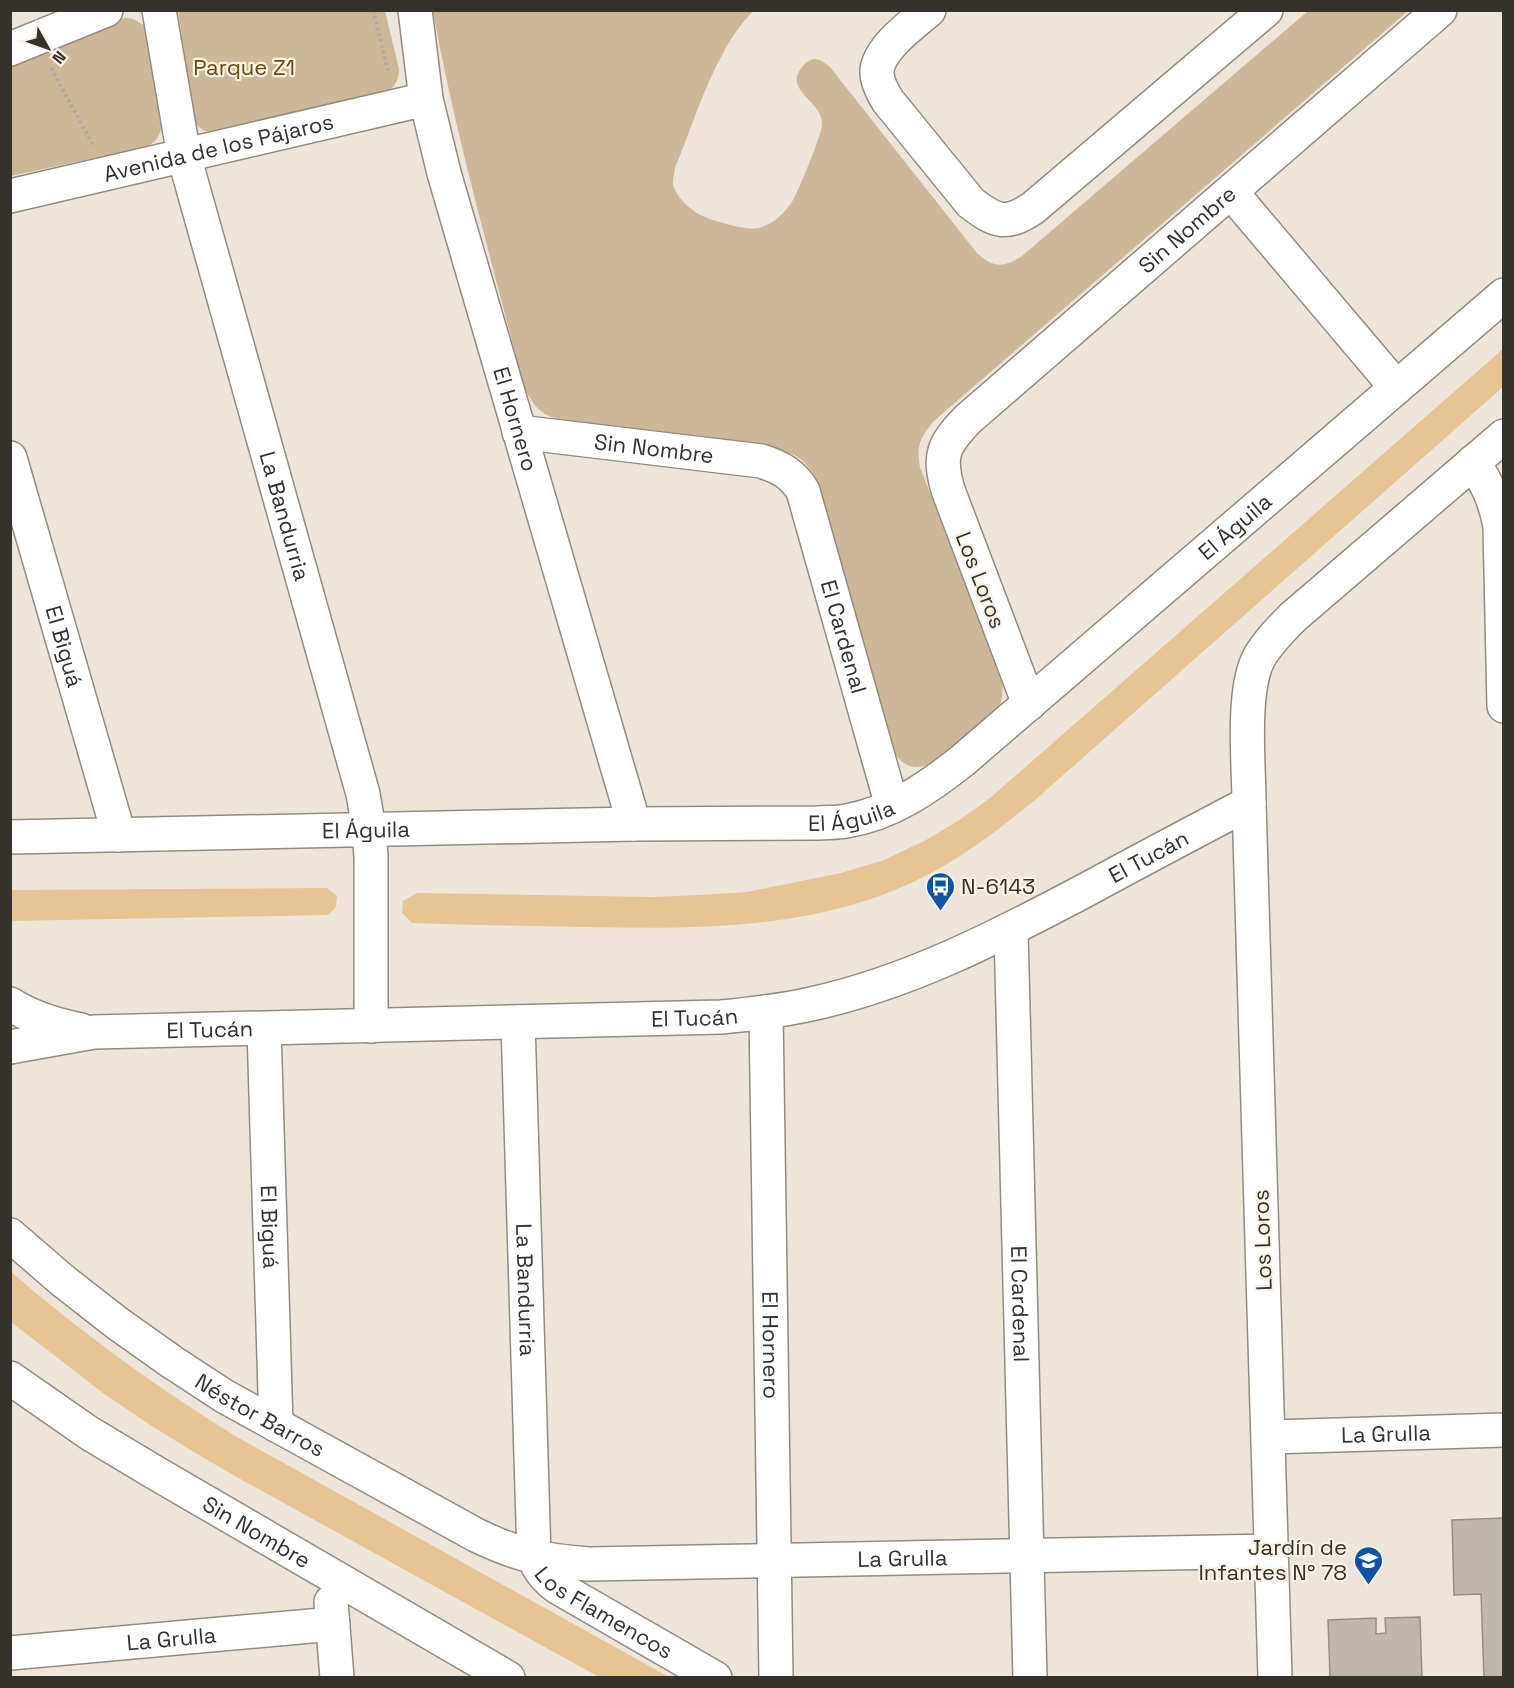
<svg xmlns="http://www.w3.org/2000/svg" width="1514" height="1688" font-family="'Space Grotesk',sans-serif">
	<rect width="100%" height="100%" fill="#eee5da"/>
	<path fill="#cdb799" d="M178 10 385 11 399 69C399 80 395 86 387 92L211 132C201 131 197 127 194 118Z
		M433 11H753C715 50 696 117 675 168 675 172 673 177 673 182 673 187 677 194 680 198 693 214 707 219 727 224 736 226 748 230 758 228 773 225 785 213 793 200 799 189 822 135 822 124 823 101 781 90 803 66 805 63 810 60 814 59 821 59 826 64 830 67L977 253C993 268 1004 268 1022 256L1308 11H1408L934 421C920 438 916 446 920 467L1002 681C1003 689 1003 696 1000 704 993 718 978 727 966 737 945 755 915 786 893 751L818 481C805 460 798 453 773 449L559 419C540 415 532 404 524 387 492 262 456 138 433 11Z
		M127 18 134 19 146 27 162 125C160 136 156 143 145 147L11 176V62L118 19Z"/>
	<path fill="#e7c493" d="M1503 349V387L1035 800C989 838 942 873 885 894 789 930 686 929 585 927 527 926 469 925 412 923L402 913 403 901 417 893 653 897 701 895 747 892 841 873 884 860 926 840 961 819 990 798Z
		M327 888 337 896 336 907 328 915 11 921V890Z
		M10 1271C82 1333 157 1388 237 1437L669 1677H599L242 1480 197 1454 150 1425 103 1393 11 1322Z"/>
	<path fill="#bfb7ac" stroke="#978f85" stroke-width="1.5" d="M1504 1518V1678H1484L1481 1594 1454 1595 1452 1520Z
		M1420 1617 1422 1678H1330L1328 1620 1376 1618V1634L1386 1633 1385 1618Z"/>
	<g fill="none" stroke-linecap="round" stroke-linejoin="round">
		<defs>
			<g id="minor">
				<path id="s1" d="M159 10 184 156 363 794 369 829 371 857V1026"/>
				<path id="s2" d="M415 10 426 99 444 173 634 824"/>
				<path d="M929 10C913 24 880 47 877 70 876 81 883 93 888 101L971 203C996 222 1006 226 1033 208L1266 10"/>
				<path d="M10 49 106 10"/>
				<path d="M1231 192 1396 387"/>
				<path id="s3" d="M10 196 426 99"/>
				<path id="s4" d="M519 432 761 461C780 467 793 474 803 491L892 806"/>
				<path id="s5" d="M10 458 119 835"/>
				<path d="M1473 462C1487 483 1496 502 1500 527L1504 706"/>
				<path id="s6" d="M1029 704 948 490C938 455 943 445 968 419L1440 10"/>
				<path id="s7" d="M10 837 634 824 818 823C827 822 837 823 846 821 890 814 928 788 962 761L1504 295"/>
				<path id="s8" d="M1011 930 1030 1678"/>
				<path d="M10 1004C32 1018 55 1025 81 1030"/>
				<path id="s9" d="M766 1012 776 1678"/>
				<path id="s10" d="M518 1022 534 1557C539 1571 547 1580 559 1588L715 1678"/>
				<path id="s11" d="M264 1029 276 1425"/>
				<path id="s12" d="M10 1047 94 1032 721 1017C751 1014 781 1011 811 1004 908 983 997 937 1084 891 1139 861 1194 832 1249 803"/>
				<path id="s13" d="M10 1235 62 1280 117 1323 172 1362 224 1396 476 1535C517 1555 544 1561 589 1564L1272 1551"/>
				<path id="s14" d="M10 1378 89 1433 154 1472 508 1678"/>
				<path id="s15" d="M1268 1437 1504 1430"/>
				<path d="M331 1602 337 1678"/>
				<path id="s16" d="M10 1653 333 1624"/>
				<path d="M1275 1678 1249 803C1249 765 1241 688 1260 656 1269 641 1281 629 1293 617L1504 436"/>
			</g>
		</defs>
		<use href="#minor" stroke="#938b81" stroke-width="36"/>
		<path stroke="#b1aaa2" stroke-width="4" stroke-dasharray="3 3" stroke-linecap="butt" d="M373 10 388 71
			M51 68 93 145"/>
		<use href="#minor" stroke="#fff" stroke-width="33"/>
	</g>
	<defs>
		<symbol id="bus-pin" viewBox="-11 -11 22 30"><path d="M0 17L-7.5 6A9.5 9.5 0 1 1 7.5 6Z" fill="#0e54a3" stroke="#fbf3e7"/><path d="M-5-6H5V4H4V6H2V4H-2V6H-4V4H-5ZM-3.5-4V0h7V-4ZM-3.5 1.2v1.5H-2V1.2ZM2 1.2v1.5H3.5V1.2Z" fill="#fff"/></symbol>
		<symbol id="school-pin" viewBox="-11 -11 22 30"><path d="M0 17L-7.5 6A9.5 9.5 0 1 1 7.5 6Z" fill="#0e54a3" stroke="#fbf3e7"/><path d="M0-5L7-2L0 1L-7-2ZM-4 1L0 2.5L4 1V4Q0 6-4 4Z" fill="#fff"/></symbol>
	</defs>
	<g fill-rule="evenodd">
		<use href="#bus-pin" x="924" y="870" width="33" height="45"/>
		<use href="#school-pin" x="1352" y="1544" width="33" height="45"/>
	</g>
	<g text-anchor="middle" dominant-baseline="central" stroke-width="4.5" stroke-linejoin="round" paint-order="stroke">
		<g font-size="22" fill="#6a480c" stroke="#fbf3e7">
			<text x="244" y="67">Parque Z1</text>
		</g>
		<g font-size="22" fill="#35322e" stroke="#fbf3e7">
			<text stroke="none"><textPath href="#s3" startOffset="214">Avenida de los Pájaros</textPath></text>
			<text stroke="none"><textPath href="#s6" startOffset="598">Sin Nombre</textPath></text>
			<text stroke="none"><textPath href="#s2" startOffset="422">El Hornero</textPath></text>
			<text stroke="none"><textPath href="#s4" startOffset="136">Sin Nombre</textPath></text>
			<text stroke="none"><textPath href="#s1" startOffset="522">La Bandurria</textPath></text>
			<text stroke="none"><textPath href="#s7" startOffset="1328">El Águila</textPath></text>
			<text transform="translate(981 580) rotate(69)">Los Loros</text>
			<text stroke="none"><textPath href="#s4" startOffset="448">El Cardenal</textPath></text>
			<text stroke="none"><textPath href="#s5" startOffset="196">El Biguá</textPath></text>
			<text stroke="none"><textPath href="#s7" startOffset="842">El Águila</textPath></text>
			<text stroke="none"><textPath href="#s7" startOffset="356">El Águila</textPath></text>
			<text stroke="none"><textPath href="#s12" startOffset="1173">El Tucán</textPath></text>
			<text stroke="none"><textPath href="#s12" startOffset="686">El Tucán</textPath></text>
			<text stroke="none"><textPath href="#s12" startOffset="201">El Tucán</textPath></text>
			<text stroke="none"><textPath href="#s11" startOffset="198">El Biguá</textPath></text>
			<text transform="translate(1262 1240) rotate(-92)">Los Loros</text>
			<text stroke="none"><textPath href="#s10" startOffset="268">La Bandurria</textPath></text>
			<text stroke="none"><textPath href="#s8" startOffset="374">El Cardenal</textPath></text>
			<text stroke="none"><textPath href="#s9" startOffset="333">El Hornero</textPath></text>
			<text stroke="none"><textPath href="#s13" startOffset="309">Néstor Barros</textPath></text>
			<text stroke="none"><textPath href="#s15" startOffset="118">La Grulla</textPath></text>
			<text stroke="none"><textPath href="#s14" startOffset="291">Sin Nombre</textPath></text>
			<text stroke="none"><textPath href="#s13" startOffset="987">La Grulla</textPath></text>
			<text stroke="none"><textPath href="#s10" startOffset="627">Los Flamencos</textPath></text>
			<text stroke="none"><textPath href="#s16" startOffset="162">La Grulla</textPath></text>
		</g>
		<g font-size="22" fill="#35322e" stroke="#fbf3e7" text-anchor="start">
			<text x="961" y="886">N-6143</text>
			<text x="1347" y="1547" text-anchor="end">Jardín de<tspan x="1347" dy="25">Infantes N° 78</tspan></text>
		</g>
	</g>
	<rect width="1514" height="1688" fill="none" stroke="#35322e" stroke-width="24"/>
	<g transform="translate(48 48) rotate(130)" stroke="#fbf3e7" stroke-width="4.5" paint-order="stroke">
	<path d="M0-4.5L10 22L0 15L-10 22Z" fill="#35322e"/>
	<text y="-9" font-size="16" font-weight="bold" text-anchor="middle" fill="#35322e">N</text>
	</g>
</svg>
